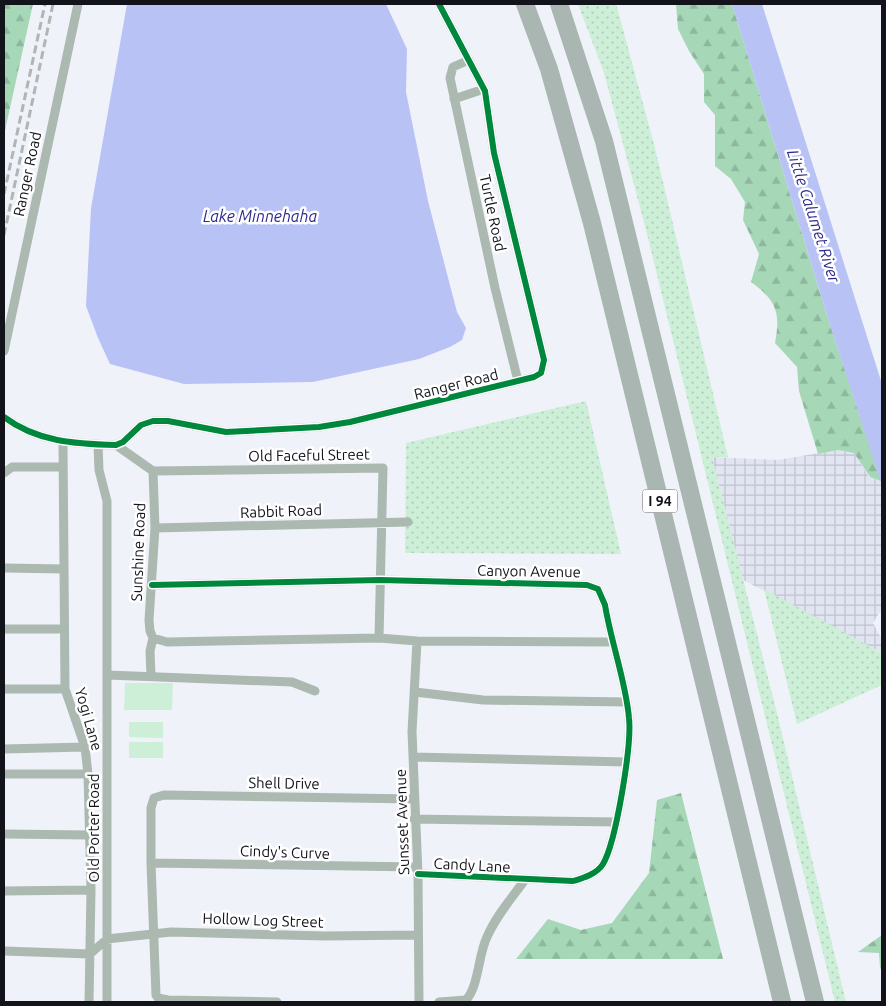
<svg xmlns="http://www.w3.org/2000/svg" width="886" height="1006" font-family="Ubuntu,sans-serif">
	<defs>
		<pattern id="industrial-grid" width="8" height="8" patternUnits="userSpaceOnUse" patternTransform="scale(1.25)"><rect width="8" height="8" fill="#e1e4f1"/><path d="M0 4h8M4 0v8" fill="none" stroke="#c0c3ce"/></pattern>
		<pattern id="grass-dots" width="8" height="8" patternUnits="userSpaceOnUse" patternTransform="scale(1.25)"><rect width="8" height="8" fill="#cdefd8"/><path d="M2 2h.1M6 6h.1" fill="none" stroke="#afccb9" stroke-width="1.8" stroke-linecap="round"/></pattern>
		<pattern id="forest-firs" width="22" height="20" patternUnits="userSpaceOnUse" patternTransform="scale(1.25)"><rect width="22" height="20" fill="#a6d8b7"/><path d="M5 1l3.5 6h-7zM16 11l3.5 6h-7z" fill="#8eb89d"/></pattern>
	</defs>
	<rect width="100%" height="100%" fill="#f0f2fa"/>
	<path fill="url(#industrial-grid)" d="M838 450 854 453 869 477 881 481 882 486V612L879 613 873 623 882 640V653L743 580 712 457 777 460Z"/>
	<path fill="url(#grass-dots)" d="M578 4H616L617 7 655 148 728 457H712L777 713 846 1002H835L645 226 604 73Z
		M586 401 621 554 405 553 406 443Z
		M764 589 882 653V685L797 724Z"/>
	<path fill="url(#forest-firs)" d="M4 4H33L4 135Z
		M676 4H732L826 312 881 481 870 477 854 453 838 450 818 454 799 391 797 367 775 343C781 312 776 300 751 282L759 254 743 220 745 202 731 179 715 166V115L704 102V74L689 51 678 29Z
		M681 793 723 959H516L548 919 581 930 612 923 649 873 657 800Z
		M882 935V970L880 968 879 953 858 952Z"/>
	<path fill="#cdefd8" d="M125 683H173L172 710H124Z
		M129 722H163V738L129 737Z
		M129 742H163V758H129Z"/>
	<path fill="#b9c2f5" d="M127 4H386L407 49 406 92 428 201 457 312 466 328 462 340 450 347 419 359 313 382 184 384 110 364 98 338 86 306 91 208Z
		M732 4H762L882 384V486L826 312Z"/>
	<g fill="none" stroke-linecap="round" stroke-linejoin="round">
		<path stroke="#abb9b0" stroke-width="9" d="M469 60 453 67 450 78 495 288 518 381
			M454 99 484 89
			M4 351 78 4
			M4 417C37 442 76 444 116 445L123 442 141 425 153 421H168L226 432 319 427 350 422 534 377 541 373 544 360 494 153 485 91 439 4
			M63 443 65 689 85 747 88 774 91 890 89 1002
			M98 445 99 470 107 501V1002
			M116 445 153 471
			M153 471 383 468 379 638
			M4 473 12 467H62
			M155 528 408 522
			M4 568 64 569
			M152 585 380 580 587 585 598 589 605 605C611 642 626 682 629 718 632 745 616 842 603 864 597 874 583 878 573 881L418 874
			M4 629H64
			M153 638 167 642 379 638 417 641 611 642
			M417 641 412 732 418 874 419 1002
			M107 675 292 682 315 691
			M151 676 150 651 153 638 150 631 149 620 155 528 153 471
			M4 689H65
			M415 692 483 700 627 702
			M4 749 85 747
			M414 757 626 762
			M4 774H88
			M414 819 616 822
			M4 834 89 835
			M151 863 417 867
			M4 891 91 890
			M4 951 90 954 107 939 171 932 325 936 418 935
			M277 1002 168 1000 158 998 156 995 151 863V808L154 798 164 795 414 799
			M439 1002 466 1000C479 986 478 955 487 937 496 916 511 899 524 881"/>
		<path stroke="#a9b6b1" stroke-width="18" d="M525 4 549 69 592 223 782 1002
			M559 4 604 141 815 1002"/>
		<path stroke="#afb6b4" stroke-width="3" stroke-dasharray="8 4" stroke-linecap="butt" d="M4 194 45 4
			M4 235 53 4"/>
		<defs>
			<path id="cycleway" d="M4 417C37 442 76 444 116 445L123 442 141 425 153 421H168L226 432 319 427 350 422 534 377 541 373 544 360 494 153 485 91 439 4
				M152 585 380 580 587 585 598 589 605 605C611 642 626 682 629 718 632 745 616 842 603 864 597 874 583 878 573 881L418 874"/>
		</defs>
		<use href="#cycleway" stroke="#fff" stroke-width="9"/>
		<use href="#cycleway" stroke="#00873e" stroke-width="6"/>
	</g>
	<g text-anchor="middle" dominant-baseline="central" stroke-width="5" stroke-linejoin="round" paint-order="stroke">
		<rect fill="#fff" stroke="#595a5f" stroke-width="1" x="642.5" y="489.5" width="35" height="23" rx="4"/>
		<g font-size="14" font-weight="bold" fill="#12131b">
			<text x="660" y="501">I 94</text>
		</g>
		<g font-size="15" fill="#12131b" stroke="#fff">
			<text transform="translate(27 174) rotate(-78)">Ranger Road</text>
			<text transform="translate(493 213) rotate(78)">Turtle Road</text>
			<text transform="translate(456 384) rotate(-14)">Ranger Road</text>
			<text transform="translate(309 455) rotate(-1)">Old Faceful Street</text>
			<text transform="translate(281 511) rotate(-2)">Rabbit Road</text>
			<text transform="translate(138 552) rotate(-88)">Sunshine Road</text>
			<text transform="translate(529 571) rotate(1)">Canyon Avenue</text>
			<text transform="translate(89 719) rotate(74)">Yogi Lane</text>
			<text transform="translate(284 783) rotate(1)">Shell Drive</text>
			<text transform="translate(402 822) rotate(-92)">Sunsset Avenue</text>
			<text transform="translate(93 828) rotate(-90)">Old Porter Road</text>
			<text transform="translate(285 852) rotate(2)">Cindy's Curve</text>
			<text transform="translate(472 865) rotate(3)">Candy Lane</text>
			<text transform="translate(263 920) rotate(2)">Hollow Log Street</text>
		</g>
		<g font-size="16" font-style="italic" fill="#2e2a8c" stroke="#fff">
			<text x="260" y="216">Lake Minnehaha</text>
			<text transform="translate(814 216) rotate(72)">Little Calumet River</text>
		</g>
	</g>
	<rect width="886" height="1006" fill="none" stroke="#12131b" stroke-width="10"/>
</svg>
